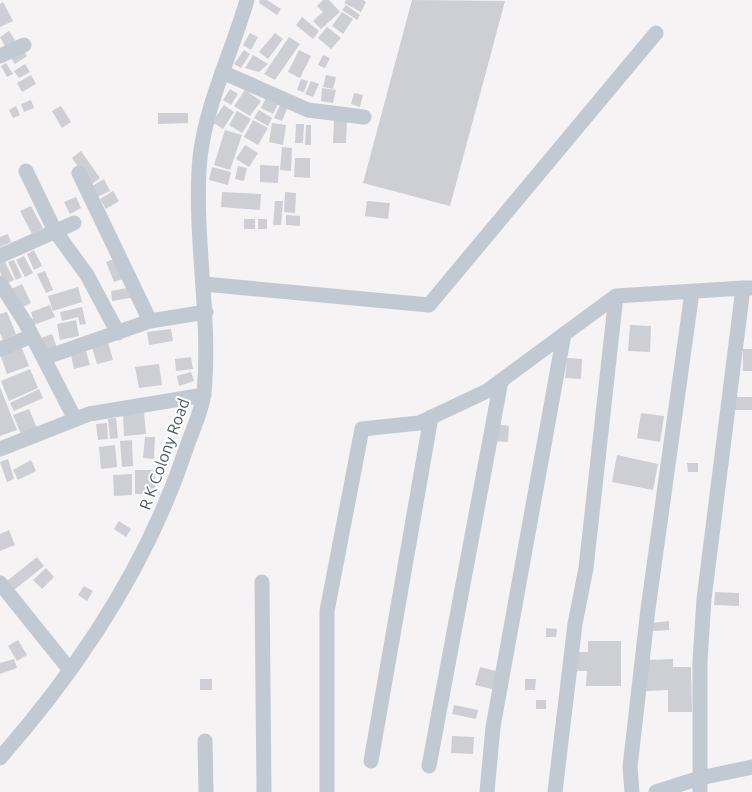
<svg xmlns="http://www.w3.org/2000/svg" width="752" height="792" font-family="Ubuntu,sans-serif">
	<rect width="100%" height="100%" fill="#f5f3f3"/>
	<path fill="#cdcfd5" d="M260 0H267L281 9 277 15 259 3Z
		M323 0H329L340 12 321 29 313 21 323 12 317 6Z
		M346 0H363L366 2 361 12 344 3Z
		M412 0 505 1 450 206 363 183Z
		M3 2 13 21 0 27V4Z
		M346 5 360 15 357 20 342 10Z
		M342 12 353 19 343 34 332 26Z
		M302 17 319 31 313 39 296 25Z
		M327 27 341 38 331 49 318 38Z
		M9 31 16 42 6 48 0 37Z
		M250 33 258 37 251 50 243 45Z
		M275 33 283 39 268 59 259 52Z
		M289 37 300 44 275 80 264 74Z
		M22 48 27 56 15 64 10 57Z
		M244 50 250 54 241 68 234 64Z
		M299 50 311 56 300 78 288 72Z
		M253 55 268 64 259 72 245 68Z
		M323 55 330 58 325 68 318 65Z
		M6 63 13 74 7 77 1 66Z
		M25 64 30 72 19 78 14 71Z
		M31 75 36 84 22 92 17 83Z
		M326 75 336 77 333 89 323 87Z
		M301 79 308 81 304 92 297 90Z
		M311 81 319 84 313 97 305 94Z
		M322 88 336 90 333 103 321 101Z
		M230 89 238 94 231 105 223 100Z
		M245 90 261 101 250 116 234 106Z
		M354 93 363 95 360 107 351 104Z
		M267 96 279 102 273 114 261 108Z
		M31 100 34 108 24 112 21 104Z
		M282 101 289 104 282 121 274 118Z
		M224 105 234 112 223 129 212 122Z
		M16 106 20 115 13 118 9 110Z
		M61 106 71 122 62 128 52 111Z
		M259 110 272 118 268 126 254 118Z
		M237 111 251 119 242 133 229 125Z
		M158 113H188V123L158 124Z
		M334 119H347L346 143H333Z
		M253 120 268 128 258 145 244 137Z
		M272 123 286 125 283 145 269 142Z
		M296 124H304L303 143H295Z
		M306 125H311V145H305Z
		M225 130 242 135 230 170 214 165Z
		M245 145 258 153 249 167 236 159Z
		M282 147 292 148 291 171 280 170Z
		M81 151 100 178 91 185 72 158Z
		M295 158H310V178L294 177Z
		M260 165 279 166 278 183 260 182Z
		M238 166 247 168 244 181 235 179Z
		M212 167 231 172 228 185 209 180Z
		M104 179 110 191 97 197 92 186Z
		M113 191 119 201 106 209 100 199Z
		M222 192 261 194 260 210 221 207Z
		M285 192 296 193 295 213 284 212Z
		M76 197 81 208 70 214 64 202Z
		M275 201H283L281 225H273Z
		M367 201 390 203 388 219 365 216Z
		M31 206 43 228 32 234 20 211Z
		M286 215 300 216V226L286 225Z
		M244 219H255V229H244Z
		M258 219H267V229H258Z
		M8 234 11 242 0 247V237Z
		M34 250 42 266 34 270 27 254Z
		M24 256 33 273 25 277 16 260Z
		M115 259 123 279 114 282 106 262Z
		M4 260 14 280 6 284 0 272V262Z
		M14 260 22 277 16 280 8 262Z
		M45 271 53 290 46 293 37 274Z
		M22 284 31 303 19 309 9 290Z
		M78 287 82 302 53 311 48 296Z
		M133 287 135 297 112 301 111 291Z
		M50 305 55 317 31 326 26 322 33 319 31 312Z
		M82 307 86 324 80 325 78 317 62 321 60 312Z
		M7 312 16 334 3 340 0 333V314Z
		M76 320 79 336 60 340 57 324Z
		M630 325 651 326 650 352 628 351Z
		M171 329 173 341 149 345 147 332Z
		M52 334 57 348 44 353 39 339Z
		M108 342 113 360 97 364 92 347Z
		M21 346 29 366 7 374 0 354Z
		M743 349H752V371H743Z
		M86 351 90 365 74 369 71 355Z
		M191 357 193 369 176 371 175 359Z
		M567 358 582 359 581 379 565 378Z
		M159 364 162 385 139 388 135 367Z
		M30 369 38 388 9 401 1 381Z
		M191 372 194 381 179 386 177 376Z
		M0 387 17 430 0 436Z
		M39 389 43 398 14 411 10 403Z
		M733 397H752V410H733Z
		M29 409 37 428 21 434 13 415Z
		M144 412 146 434 124 436 123 413Z
		M641 413 664 416 660 442 637 438Z
		M116 418 118 438 110 439 108 419Z
		M107 423 108 439 98 440 96 424Z
		M496 424 509 426 508 442 495 441Z
		M145 437H155L154 459 143 458Z
		M132 440 133 466 122 467 120 441Z
		M115 445 117 467 101 469 99 447Z
		M617 455 658 464 653 490 612 482Z
		M8 459 14 479 7 482 0 462Z
		M31 460 36 471 18 480 13 470Z
		M687 463H698V472H688Z
		M135 470H155V494H135Z
		M132 474V495L114 496 113 475Z
		M119 521 131 529 126 537 114 529Z
		M9 530 15 545 0 551V534Z
		M37 557 44 566 14 590 7 581Z
		M46 568 54 577 42 589 33 580Z
		M84 586 93 591 87 601 78 595Z
		M715 592 739 593V606L714 605Z
		M669 621V630L653 631 652 623Z
		M546 628 557 629 556 637H546Z
		M18 640 27 655 17 661 8 646Z
		M588 641H621V686H586L587 671H577V652H588Z
		M14 659 17 668 0 674V663Z
		M673 659V667H691L692 712H668V690L646 691V660Z
		M480 667 500 672 496 690 475 685Z
		M200 679H212V690H200Z
		M525 679H536L535 690H525Z
		M536 700H546V709H536Z
		M454 705 478 710 476 719 452 714Z
		M452 736 474 737 473 754 451 753Z"/>
	<g fill="none" stroke-linecap="round" stroke-linejoin="round">
		<path stroke="#c1cad2" stroke-width="15" d="M0 56 24 45
			M222 72 308 110 364 117
			M26 171 55 231 87 275 118 333
			M79 173 150 321 206 312
			M0 256 74 223
			M0 283 25 322 75 419
			M204 284 429 305 656 33
			M0 349 32 336
			M44 358 150 321
			M0 449 89 414 204 395
			M262 582 264 792
			M0 583 69 669
			M205 741 206 792
			M0 758C80 667 148 564 186 449 192 431 202 411 204 393 211 319 195 245 199 170 202 111 231 56 247 0
			M371 761 431 417
			M429 766 501 381
			M327 792V611L362 429 419 423 487 391 616 296 743 288
			M487 792 493 727 564 334
			M555 792 575 624 586 568 616 296
			M632 792 630 767 648 609 692 292
			M656 792 700 778 752 767
			M700 792V661L704 599 743 288H752"/>
	</g>
	<g text-anchor="middle" dominant-baseline="central" stroke-width="4" stroke-linejoin="round" paint-order="stroke">
		<g font-size="16" fill="#4a5661" stroke="#fff">
			<text transform="translate(164 454) rotate(-70)">R K Colony Road</text>
		</g>
	</g>
</svg>
